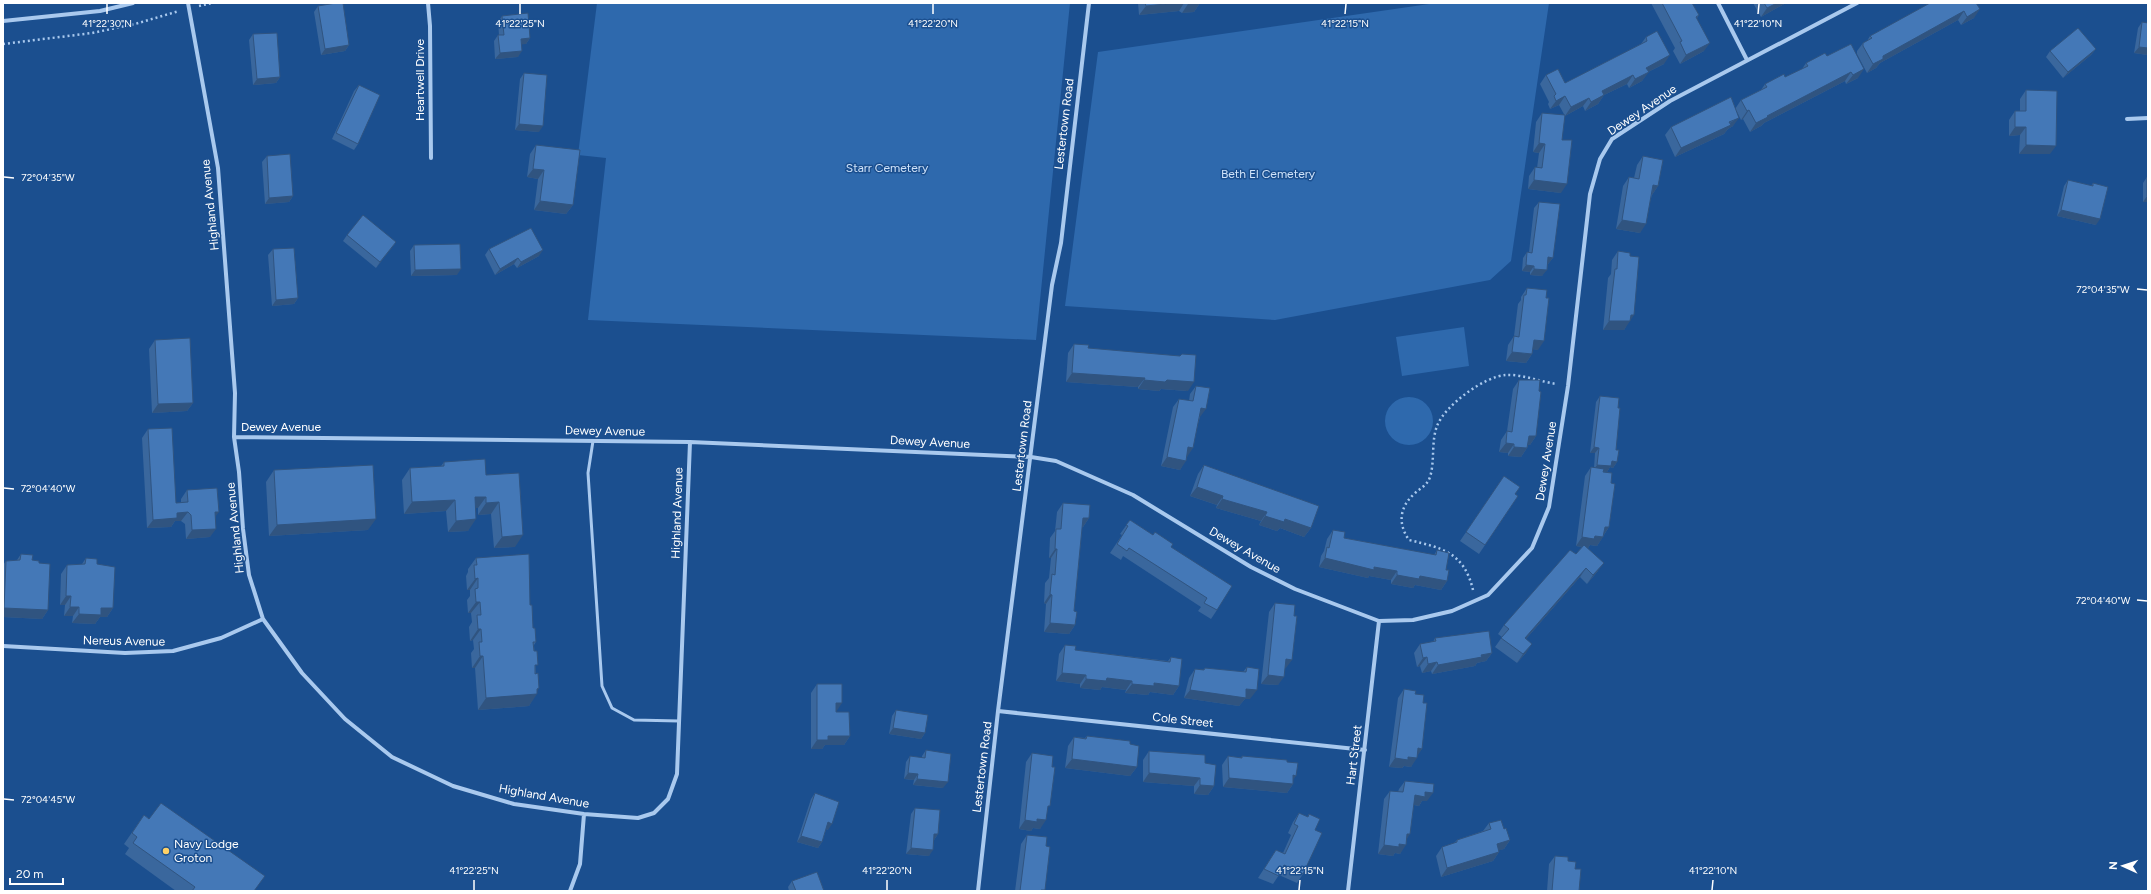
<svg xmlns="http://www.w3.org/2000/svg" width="2151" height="894" font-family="Figtree,sans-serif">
	<rect width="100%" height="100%" fill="#1b4f8f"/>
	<path fill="#2e69ad" d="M597 3H1070L1036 340 588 320 606 158 578 155Z
		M1436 3H1549L1511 261 1490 280 1275 320 1065 306 1098 52Z
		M1464 327 1469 366 1402 376 1396 337Z
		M1385 421a24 24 0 1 1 48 0a24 24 0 1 1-48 0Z"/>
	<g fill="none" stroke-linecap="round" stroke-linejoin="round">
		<path stroke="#a9c9ee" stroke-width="2.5" stroke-dasharray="2 3" stroke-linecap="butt" d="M199 6 212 3
			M3 44 92 33 135 24 179 11
			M1473 590C1464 552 1442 548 1409 540 1398 524 1399 508 1414 494 1420 488 1427 486 1430 477 1435 461 1431 442 1437 426 1445 405 1485 376 1506 375 1522 374 1541 382 1557 384"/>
		<path stroke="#a9c9ee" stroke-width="3" d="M593 441 588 473 602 686 612 708 634 720 679 721"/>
		<path stroke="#a9c9ee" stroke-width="4" d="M188 3 218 168 235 393 234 437 239 472 243 529 249 575 263 619 302 673 345 719 392 757 453 786 514 804 584 814 638 818 654 813 668 799 677 774 690 442
			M428 3 430 26 431 158
			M1718 3 1747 60
			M3 21 100 11 133 3
			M2127 119 2148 118
			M234 437 690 442 1031 457 1056 461 1133 495 1251 567 1295 589 1379 621 1413 620 1452 611 1488 595 1532 548 1549 507 1568 386 1590 194 1600 159 1612 139 1670 101 1857 3
			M3 646 125 653 173 651 221 638 263 619
			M998 711 1365 750
			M570 891 580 864 584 814
			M978 891 998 711 1052 285 1061 243 1089 3
			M1348 891 1379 621"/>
	</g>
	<path fill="#3a679d" d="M1138 3H1200L1194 12 1182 13 1179 11 1139 15Z
		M1651 3H1692L1699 15 1697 18 1704 51 1680 64 1673 51 1675 48Z
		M1753 3H1786L1761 17Z
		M1976 3 1974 18 1961 25 1958 20 1880 63 1876 68 1867 73 1857 54V51L1863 43 1867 41 1870 36Z
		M318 6 349 45 345 51 321 55 314 12Z
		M502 16 530 38 526 44H521L518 57 495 59 494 41 498 35H499L498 22Z
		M2142 22 2148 55 2134 53 2138 28Z
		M253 34 280 77 276 83 253 85 249 40Z
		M1646 37 1664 64 1648 72 1642 81 1629 88 1627 84 1604 95 1598 104 1585 111 1583 106 1565 116 1559 105 1550 109 1548 104 1549 102 1540 84 1546 75 1565 83 1641 44Z
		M1851 44 1858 78 1846 84 1845 81 1764 123 1761 126 1750 132 1743 119 1741 120 1737 112 1733 126 1728 129 1724 134 1675 157 1665 135 1671 127 1735 109 1741 100 1761 90 1765 84 1785 77 1802 69 1806 63 1827 56Z
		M2096 49 2091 55 2063 78 2046 57 2050 51Z
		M524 73 539 132 515 130 520 79Z
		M359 85 358 144 354 150 332 139 354 91Z
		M2026 90 2050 154H2019L2020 135 2009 136V120L2015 111H2020V99Z
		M1542 113 1562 140 1561 193 1528 189 1529 176 1535 167 1537 168 1539 153 1533 152 1536 122Z
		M536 145 573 205 566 214 534 210 538 179 527 177 530 154Z
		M267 156 293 196 289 202 265 204 262 162Z
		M1643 156 1658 186 1652 195 1640 233 1616 229 1623 186 1629 177 1634 178 1637 165Z
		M2147 177 2148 202H2143V183Z
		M2068 180 2091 186 2093 183 2096 225 2057 216 2064 186Z
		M1539 202 1553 258 1548 264H1547L1542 276 1530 275V272L1522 271 1523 258 1527 252H1529L1534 208Z
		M347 235 396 242 376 268 343 241Z
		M414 245 457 275 411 276 410 251Z
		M273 249 298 298 294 304 272 306 268 255Z
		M489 249 539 256 517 268 514 264 495 275 485 255Z
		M1618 251 1630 319 1624 330H1603L1608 278 1611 274 1612 260Z
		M1527 288 1538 350 1533 349 1532 354 1526 363 1506 361 1508 345 1514 336 1518 304 1521 300V297Z
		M155 340 193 403 187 411 152 413 149 349Z
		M1074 344 1088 348 1188 391 1161 389 1159 391 1138 389V387L1066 382 1068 353Z
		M1519 380 1539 391 1536 436 1530 445H1528L1527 448 1521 457 1508 456V453L1499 452 1501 440 1507 431 1513 389Z
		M1196 386 1200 417 1187 457 1180 470 1161 466 1173 407 1179 399 1189 401 1190 394Z
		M1600 396 1618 408 1616 450 1617 462 1613 468 1610 467 1607 472H1603L1611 483 1609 527 1597 546 1590 545 1588 548H1587L1598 571 1587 584 1580 577 1526 639V653L1517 663 1495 647 1502 637 1498 634 1504 625 1576 554 1582 547 1576 546 1585 476 1591 467 1594 468 1595 453H1590L1596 402Z
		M148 429 176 503H181V499L187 490 215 517 210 537 186 539 185 524 181 521H175L171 527 147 528 142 438Z
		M444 462 486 475 519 473 515 547 494 548 491 514 478 515V508H476L468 531 448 532 446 511 404 514 402 480 410 468 441 466Z
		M1204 465 1311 528 1304 537 1280 528 1277 531 1259 525 1261 521 1216 508 1217 505 1190 496 1198 474Z
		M274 470 368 530 269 536 266 482Z
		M1504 476 1515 494 1518 496 1479 554 1460 541Z
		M1063 503 1089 518 1083 527H1082L1074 611 1075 625 1069 634 1044 632 1046 604 1044 603 1045 583 1049 578 1051 558H1049L1050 538 1055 531 1057 512Z
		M1130 520 1171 547 1217 610 1211 619 1198 611 1201 607 1123 556 1121 560 1110 553 1122 535 1120 534Z
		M1333 530 1344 538 1434 555 1437 550 1446 570 1447 581 1441 590 1415 585 1413 588 1391 584V580L1369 576 1368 578 1319 567 1321 556 1324 551 1327 539Z
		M21 554 32 560 39 563 48 610 42 619 3 617V565L6 561 17 560Z
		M86 558 97 564 113 608 107 617H100L95 624 72 623 73 616H64L65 605H60L61 574 67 565 82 564Z
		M476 558 530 605 533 628 536 642 534 645 537 691 529 706 478 710 475 668H472L471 653 474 649 473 640 470 641 469 627 472 622 471 613H468L467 600 470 596V590H467L466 576 468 572V569Z
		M1275 603 1286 668H1285L1278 685 1261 684 1269 612Z
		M1435 638 1492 653 1486 661 1477 663 1475 666 1432 674 1431 671 1422 673 1420 666 1417 667 1414 653 1420 644 1433 642Z
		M1065 645 1075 650 1168 661 1171 657 1179 686 1173 695 1150 692 1148 695 1125 693 1126 690 1102 687 1100 690 1080 688V684L1056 681 1059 654Z
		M1247 667 1250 699H1245L1239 706 1184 698 1189 678 1195 669 1203 670 1205 668 1243 672Z
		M817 684 836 711 850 736 844 745H825L822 749H811V693Z
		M1404 689 1415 694 1423 703 1422 749 1417 755 1411 767 1404 766 1402 768 1389 767 1398 698Z
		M896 710 925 733 921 739 889 734 892 716Z
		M1087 736 1130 744 1137 767 1130 776 1065 768 1068 746 1074 737 1085 738Z
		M926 750 943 788 913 785 914 780 904 779 906 762 910 756 922 758V756Z
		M1149 751 1205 763 1214 786 1208 795 1194 794V786L1143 782V760Z
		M1032 753 1047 811 1040 829 1033 828 1031 831 1019 829 1026 762Z
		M1228 756 1241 758 1242 756 1287 762 1293 784 1287 793 1223 787 1222 765Z
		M1405 781 1427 801H1422L1419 806 1414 805 1407 839 1400 854 1395 853 1393 856 1378 854 1384 799 1390 791 1398 792 1399 789Z
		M815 793 828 830 826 829 822 842 818 848 797 842 811 799Z
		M915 808 938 834 934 840 929 856 906 854 911 814Z
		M1299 813 1307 817 1309 814 1315 830 1303 874 1297 883 1279 875 1273 884 1258 878 1276 850 1283 853 1291 835 1288 833 1293 822Z
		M144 815 254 891H176L125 854 129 848 124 844Z
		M1489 823 1504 829 1510 840 1504 849 1499 850V852L1493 861 1441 877 1436 856 1442 847 1454 843 1457 840 1483 831Z
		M1027 835 1046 846 1044 891H1015L1021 844Z
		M1555 856 1568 861 1575 869 1579 891H1547L1549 864Z
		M792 881 824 891H789L788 887Z"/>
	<path fill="#305480" d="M1175 3H1184L1179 11 1139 15 1146 6Z
		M1200 3 1194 12 1182 13 1188 4Z
		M1777 3H1786L1761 17 1767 8Z
		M1980 9 1974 18 1961 25 1967 17Z
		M1964 11 1958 20 1880 63 1876 68 1867 73 1873 64 1883 56Z
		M530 38 526 44 516 45 521 39Z
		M1710 43 1704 51 1680 64 1686 55Z
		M349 45 345 51 321 55 325 49Z
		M2139 47 2148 48V55L2134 53Z
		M2096 49 2091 55 2063 78 2068 72Z
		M522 51 518 57 495 59 500 53Z
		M1670 55 1664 64 1640 76 1646 68Z
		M1864 69 1858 78 1846 84 1853 75Z
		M1649 72 1642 81 1629 88 1635 79Z
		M1851 72 1845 81 1764 123 1761 126 1750 132 1756 123 1767 116Z
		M1633 75 1627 84 1604 95 1598 104 1585 111 1591 102 1602 91Z
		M280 77 276 83 253 85 257 79Z
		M1565 96 1559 105 1550 109 1556 101Z
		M1589 98 1583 106 1565 116 1571 107Z
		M1749 110 1743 119 1741 120 1747 111Z
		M1739 118 1733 126 1728 129 1724 134 1675 157 1681 148Z
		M519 124 543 126 539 132 515 130Z
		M2015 127H2026L2020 135 2009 136Z
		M1539 143 1545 144 1539 153 1533 152Z
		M2026 145 2056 146 2050 154H2019Z
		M533 169 544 170 538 179 527 177Z
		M1534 180 1567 184 1561 193 1528 189Z
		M1653 185 1658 186 1652 195Z
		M293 196 289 202 265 204 269 198Z
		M2147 196H2148V202H2143Z
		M540 201 573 205 566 214 534 210Z
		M2061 210 2100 219 2096 225 2057 216Z
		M1622 220 1646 224 1640 233 1616 229Z
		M396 242 392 248 376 268 380 262Z
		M543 250 539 256 517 268 521 262Z
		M1548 257 1553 258 1548 264 1544 263Z
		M518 258 514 264 495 275 500 269Z
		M1526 265 1534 266 1530 272 1522 271Z
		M461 269 457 275 411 276 415 270Z
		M1534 269 1547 270 1542 276 1530 275Z
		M298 298 294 304 272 306 276 300Z
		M1631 315H1634L1624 330H1603L1609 321Z
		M1534 340 1544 341 1538 350 1528 349Z
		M1512 352 1532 354 1526 363 1506 361Z
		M1072 373 1145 378 1138 387 1066 382Z
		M1144 380H1167L1194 382 1188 391 1161 389 1159 391 1138 389Z
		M193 403 187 411 152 413 158 404Z
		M1201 408 1206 409 1200 417 1195 416Z
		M1529 436H1536L1530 445 1522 444Z
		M1506 443 1514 444 1508 453 1499 452Z
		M1188 447 1193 448 1187 457 1182 456Z
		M1514 447 1527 448 1521 457 1508 456Z
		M1594 447 1599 448 1595 453H1590Z
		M1167 457 1186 461 1180 470 1161 466Z
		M1612 461 1617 462 1613 468 1610 467 1607 472 1593 471 1597 465Z
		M1197 487 1223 496 1217 505 1190 496Z
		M475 497H486L478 508 467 509Z
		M1222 499 1267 512 1261 521 1216 508Z
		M455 500 446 511 404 514 412 502Z
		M499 502 491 514 478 515 486 503Z
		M188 512 181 521H175L171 527 147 528 153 520 177 513Z
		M215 512H219L212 521Z
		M1265 516 1285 519 1311 528 1304 537 1280 528 1277 531 1259 525Z
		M1083 518H1089L1083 527 1077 526Z
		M376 519 368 530 269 536 277 525Z
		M476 519 468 531 448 532 456 521Z
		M1605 527H1609L1603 536Z
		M216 529 210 537 186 539 192 530Z
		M523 535 515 547 494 548 502 537Z
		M1595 536 1603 537 1597 546 1590 545 1588 548 1576 546 1582 537Z
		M1055 549H1057L1051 558H1049Z
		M1325 558 1374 567 1397 571 1391 580 1369 576 1368 578 1319 567Z
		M1604 563 1598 571 1587 584 1593 575Z
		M1586 568 1580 577 1519 647 1525 638Z
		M1397 575 1420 576 1447 581 1441 590 1415 585 1413 588 1391 584Z
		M478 578 470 590H467L475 579Z
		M1050 594 1052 595 1046 604 1044 603Z
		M66 596H71L65 605H60Z
		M476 602H480L471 613H468Z
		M70 607H79L73 616H64Z
		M4 608 48 610 42 619 3 617V610Z
		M101 608H113L107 617H100L95 624 72 623 79 614Z
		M1050 623 1075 625 1069 634 1044 632Z
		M478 629H481L473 640 470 641Z
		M1532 644 1526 653 1517 663 1523 654Z
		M1492 653 1486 661 1477 663 1475 666 1432 674 1438 665Z
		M480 656H483L475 668H472Z
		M1427 657 1420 666 1417 667 1423 658Z
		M1286 659 1292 660 1286 668H1280Z
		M1437 662 1431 671 1422 673 1428 664Z
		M1062 673 1086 675 1080 684 1056 681Z
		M1268 675 1284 677 1278 685 1261 684Z
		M1107 678 1132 681 1126 690 1102 687 1100 690 1080 688 1086 679Z
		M1154 683 1179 686 1173 695 1150 692 1148 695 1125 693 1132 684Z
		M539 688 535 695 537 694 529 706 478 710 486 698Z
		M1246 689 1257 690 1250 699H1245L1239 706 1184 698 1190 690Z
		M836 703H842L836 712Z
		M893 728 925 733 921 739 889 734Z
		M828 736H850L844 745H825L822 749H811L817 740Z
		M1418 748 1422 749 1416 758Z
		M1408 757 1417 758 1411 767 1404 766 1402 768 1389 767 1395 758Z
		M1072 759 1137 767 1130 776 1065 768Z
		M908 773 918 774 914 780 904 779Z
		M1149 773 1200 778 1194 786 1143 782Z
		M1293 775 1296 776 1290 784H1293L1287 793 1223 787 1229 778Z
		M917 779 948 782 943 788 913 785Z
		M1200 785 1214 786 1208 795 1194 794Z
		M1425 792 1433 793 1427 801H1422L1419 806 1409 804 1415 795Z
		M1037 819 1046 820 1040 829 1033 828 1031 831 1019 829 1025 820Z
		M828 822 832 824 828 830 824 828Z
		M934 834H938L934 840Z
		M1407 834H1410L1404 843Z
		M801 836 822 842 818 848 797 842Z
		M1510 840 1504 849 1491 853 1497 844Z
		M1399 844 1406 845 1400 854 1395 853 1393 856 1378 854 1384 845Z
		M911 848 933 850 929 856 906 854Z
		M1499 852 1493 861 1441 877 1447 868Z"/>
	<path fill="#4478b7" stroke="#305480" d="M336 3H343L349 45 325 49 318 6Z
		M1145 3H1175L1146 6Z
		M1187 3H1198L1188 4Z
		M1662 3H1692L1699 15 1696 17 1710 43 1686 55 1680 42 1682 41Z
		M1764 3H1777L1767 8Z
		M1930 3H1976L1980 9 1967 17 1964 11 1883 56V59L1873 64 1863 46V43L1872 38 1870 36Z
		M528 13 530 38 521 39 522 51 500 53 498 35H504L502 16Z
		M2142 22 2148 23V48L2139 47Z
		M2078 28 2096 49 2068 72 2050 51Z
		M1657 31 1670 55 1646 68 1649 72 1635 79 1633 75 1602 91 1604 95 1591 102 1589 98 1571 107 1565 96 1556 101 1554 96 1556 94 1546 75 1558 69 1565 83 1647 41 1646 37Z
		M277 33 280 77 257 79 253 34Z
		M1851 44 1864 69 1853 75 1851 72 1767 116 1768 117 1756 123 1749 110 1747 111 1741 100 1767 87 1765 84 1784 74 1785 77 1808 66 1806 63 1825 53 1827 56Z
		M524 73 547 75 543 126 519 124Z
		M359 85 380 95 358 144 336 133Z
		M2026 90 2057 91 2056 146 2026 145V127H2015V111H2026Z
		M1731 97 1739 118 1729 122 1731 125 1681 148 1671 127Z
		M1542 113 1565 115 1562 140H1572L1567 184 1534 180 1535 167 1542 168 1545 144 1539 143Z
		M536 145 580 150 573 205 540 201 544 170 533 169Z
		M290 154 293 196 269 198 267 156Z
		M1643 156 1663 160 1658 186 1653 185 1646 224 1622 220 1629 177 1639 179Z
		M2147 177H2148V196H2147Z
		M2068 180 2093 186V183L2108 187 2100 219 2061 210Z
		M1539 202 1560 204 1553 258 1548 257 1547 270 1534 269V266L1526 265 1527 252 1532 253Z
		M363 215 396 242 380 262 347 235Z
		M531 228 543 250 521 262 518 258 500 269 489 249Z
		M460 244 461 269 415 270 414 245Z
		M294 248 298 298 276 300 273 249Z
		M1618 251 1630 253V256L1639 257 1634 315H1631L1630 321H1609L1615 269H1617Z
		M1527 288 1547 290 1546 298H1549L1544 341 1534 340 1532 354 1512 352 1514 336 1519 337 1524 295H1526Z
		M190 338 193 403 158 404 155 340Z
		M1074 344 1089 345 1088 348 1180 356 1182 354 1196 355 1194 382 1167 380 1165 382 1144 380 1145 378 1072 373Z
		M1519 380H1540L1539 391 1541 392 1536 436H1529L1527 448 1514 447V444L1506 443 1507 431 1512 432Z
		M1196 386 1210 388 1206 409 1201 408 1193 448 1188 447 1186 461 1167 457 1179 399 1193 401Z
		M1600 396 1619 398 1618 408H1620L1616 450H1619L1617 462 1612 461 1611 466 1597 465 1599 448 1594 447Z
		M172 428 176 503 188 502 187 490 217 488 219 512H215L216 529 192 530 191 515 188 512 177 513V518L153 520 148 429Z
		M485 459 486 475 519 473 523 535 502 537 499 502 486 503V497H475L476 519 456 521 455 500 412 502 410 468 444 466V462Z
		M373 465 376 519 277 525 274 470Z
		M1204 465 1319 506 1311 528 1285 519 1284 522 1265 516 1267 512 1222 499 1223 496 1197 487Z
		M1591 467 1604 469 1603 472 1612 473 1611 483 1615 484 1609 527H1605L1603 537 1595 536 1594 539 1582 537Z
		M1504 476 1520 487 1515 494 1518 496 1485 545 1466 532Z
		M1063 503 1090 505 1089 518H1083L1074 611 1077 612 1075 625 1050 623 1052 595 1050 594 1052 574 1055 575 1057 549H1055L1056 529H1061Z
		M1130 520 1153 535 1155 532 1173 544 1171 547 1232 586 1217 610 1204 603 1207 598 1129 548 1127 551 1117 544 1128 526 1126 525Z
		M1333 530 1345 532 1344 538 1436 555 1437 550 1449 553 1446 570H1449L1447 581 1420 576 1419 579 1397 575V571L1374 567V570L1325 558 1327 547 1329 548Z
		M1584 545 1604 563 1593 575 1586 568 1525 638 1532 644 1523 654 1501 638 1509 629 1504 625 1570 550 1576 554Z
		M21 554 33 555 32 560 39 561V563L50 564 48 610 4 608 6 561 20 560Z
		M529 554 530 605H532L533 628H535L536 642H533L534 651H537L538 665H535V674L538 673 539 688 537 689V694L486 698 483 656H480L479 642H482L481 629H478L477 615H481L480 602H476L475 589 478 588V578L475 579 474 565H477L476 558Z
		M86 558 97 559V564L115 567 113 608H101V615L79 614V607H70L71 596H66L67 565 85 564Z
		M1275 603 1295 605 1294 616H1297L1292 660 1286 659 1284 677 1268 675Z
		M1489 631 1492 653 1481 655 1482 657 1438 665 1437 662 1428 664 1427 657 1423 658 1420 644 1436 641 1435 638Z
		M1065 645 1076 646 1075 650 1170 662 1171 657 1182 659 1179 686 1154 683V686L1132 684V681L1107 678 1106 681 1086 679V675L1062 673Z
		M1247 667 1259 669 1257 690 1246 689V698L1190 690 1195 669 1204 670 1205 668 1246 672Z
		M817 684H842V703H836V712H849L850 736H828V740H817Z
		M1404 689 1416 691 1415 694 1424 695 1423 703H1427L1422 749 1418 748 1417 758 1408 757V760L1395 758Z
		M896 710 928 715 925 733 893 728Z
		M1087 736 1130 741V744L1139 746 1137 767 1072 759 1074 737 1086 739Z
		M926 750 951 754 948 782 917 779 918 774 908 773 910 756 925 758Z
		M1149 751 1205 755V763L1216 765 1214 786 1200 785V778L1149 773Z
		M1032 753 1053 756 1052 767H1055L1050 806H1048L1046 820 1037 819V822L1025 820Z
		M1228 756 1242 758V756L1287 760V762L1298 763 1296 776 1293 775V784L1229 778Z
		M1405 781 1434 784 1433 793 1425 792V797L1415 795 1410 834H1407L1406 845 1399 844V847L1384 845 1390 791 1403 792Z
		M815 793 839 802 832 824 828 822 822 842 801 836Z
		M161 803 265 876 254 891H192L195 887 133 843 137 837 132 833 144 815 149 819Z
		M915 808 940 810 938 834H934L933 850 911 848Z
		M1299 813 1308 817 1309 814 1320 819 1315 830 1322 833 1303 874 1284 865 1279 876 1264 869 1276 850 1285 854 1298 826 1294 824Z
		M1501 820 1504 829 1506 828 1510 840 1497 844 1499 852 1447 868 1442 847 1457 842V840L1491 829 1489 823Z
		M1027 835 1047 837 1046 846 1050 847 1045 890H1041V891H1020Z
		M1555 856 1568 857V861L1576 862 1575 869H1581L1579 891H1552Z
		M817 872 824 891H796L792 881Z"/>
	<path fill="none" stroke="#fff" stroke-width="1.5" d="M107 14V4M520 14V4M933 14V4M1345 14 1346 4M1758 14 1759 4M4 177 14 178M2137 289 2147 290M4 488 14 489M2137 600 2147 601M4 799 14 800M474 890V880M887 890V880M1299 890 1300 880M1712 890 1713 880"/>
	<circle fill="#ffd166" stroke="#1b4f8f" stroke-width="1.5" cx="166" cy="851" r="4"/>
	<g text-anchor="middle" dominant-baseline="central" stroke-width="3" stroke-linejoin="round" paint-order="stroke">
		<g font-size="12" fill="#fff" stroke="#1b4f8f">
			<text transform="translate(420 80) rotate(-90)">Heartwell Drive</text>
			<text transform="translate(1642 110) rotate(-34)">Dewey Avenue</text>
			<text transform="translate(1064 124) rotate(-83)">Lestertown Road</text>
			<text transform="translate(210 205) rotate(-96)">Highland Avenue</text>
			<text x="281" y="427">Dewey Avenue</text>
			<text transform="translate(605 431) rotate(1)">Dewey Avenue</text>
			<text transform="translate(930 442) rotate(3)">Dewey Avenue</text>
			<text transform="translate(1022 446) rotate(-83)">Lestertown Road</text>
			<text transform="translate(1546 461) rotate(-81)">Dewey Avenue</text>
			<text transform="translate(677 513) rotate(-88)">Highland Avenue</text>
			<text transform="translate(235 528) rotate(-96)">Highland Avenue</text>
			<text transform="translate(1245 550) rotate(30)">Dewey Avenue</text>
			<text transform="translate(124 641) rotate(1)">Nereus Avenue</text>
			<text transform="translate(1183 720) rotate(6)">Cole Street</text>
			<text transform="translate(1354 755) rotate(-83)">Hart Street</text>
			<text transform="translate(982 767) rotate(-83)">Lestertown Road</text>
			<text transform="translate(544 796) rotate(10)">Highland Avenue</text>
		</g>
		<g font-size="12" fill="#cfe3fa" stroke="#1b4f8f">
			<text x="887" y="168">Starr Cemetery</text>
			<text x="1268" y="174">Beth El Cemetery</text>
		</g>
		<g font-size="12" fill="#fff" stroke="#1b4f8f" text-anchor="start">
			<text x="174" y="844">Navy Lodge<tspan x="174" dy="14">Groton</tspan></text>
		</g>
	</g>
	<g font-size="10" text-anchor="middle" fill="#fff" stroke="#1b4f8f" stroke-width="3" stroke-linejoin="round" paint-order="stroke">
		<text x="107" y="27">41°22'30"N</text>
		<text x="520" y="27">41°22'25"N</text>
		<text x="933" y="27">41°22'20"N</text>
		<text x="1345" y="27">41°22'15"N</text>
		<text x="1758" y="27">41°22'10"N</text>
		<text x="48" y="181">72°04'35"W</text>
		<text x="2103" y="293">72°04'35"W</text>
		<text x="48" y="492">72°04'40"W</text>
		<text x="2103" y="604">72°04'40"W</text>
		<text x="48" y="803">72°04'45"W</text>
		<text x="474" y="874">41°22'25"N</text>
		<text x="887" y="874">41°22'20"N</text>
		<text x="1300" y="874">41°22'15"N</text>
		<text x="1713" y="874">41°22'10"N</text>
	</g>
	<rect width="2151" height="894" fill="none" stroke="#ffffff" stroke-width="8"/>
	<g transform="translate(2123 866) rotate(273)" stroke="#1b4f8f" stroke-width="3" paint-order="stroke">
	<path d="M0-3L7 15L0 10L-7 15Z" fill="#ffffff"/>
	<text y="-6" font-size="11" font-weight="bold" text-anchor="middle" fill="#ffffff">N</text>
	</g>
	<path d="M10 878v6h53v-6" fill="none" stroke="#ffffff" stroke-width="2"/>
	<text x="16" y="878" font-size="12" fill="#ffffff" stroke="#1b4f8f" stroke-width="3" paint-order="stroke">20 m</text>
</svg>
